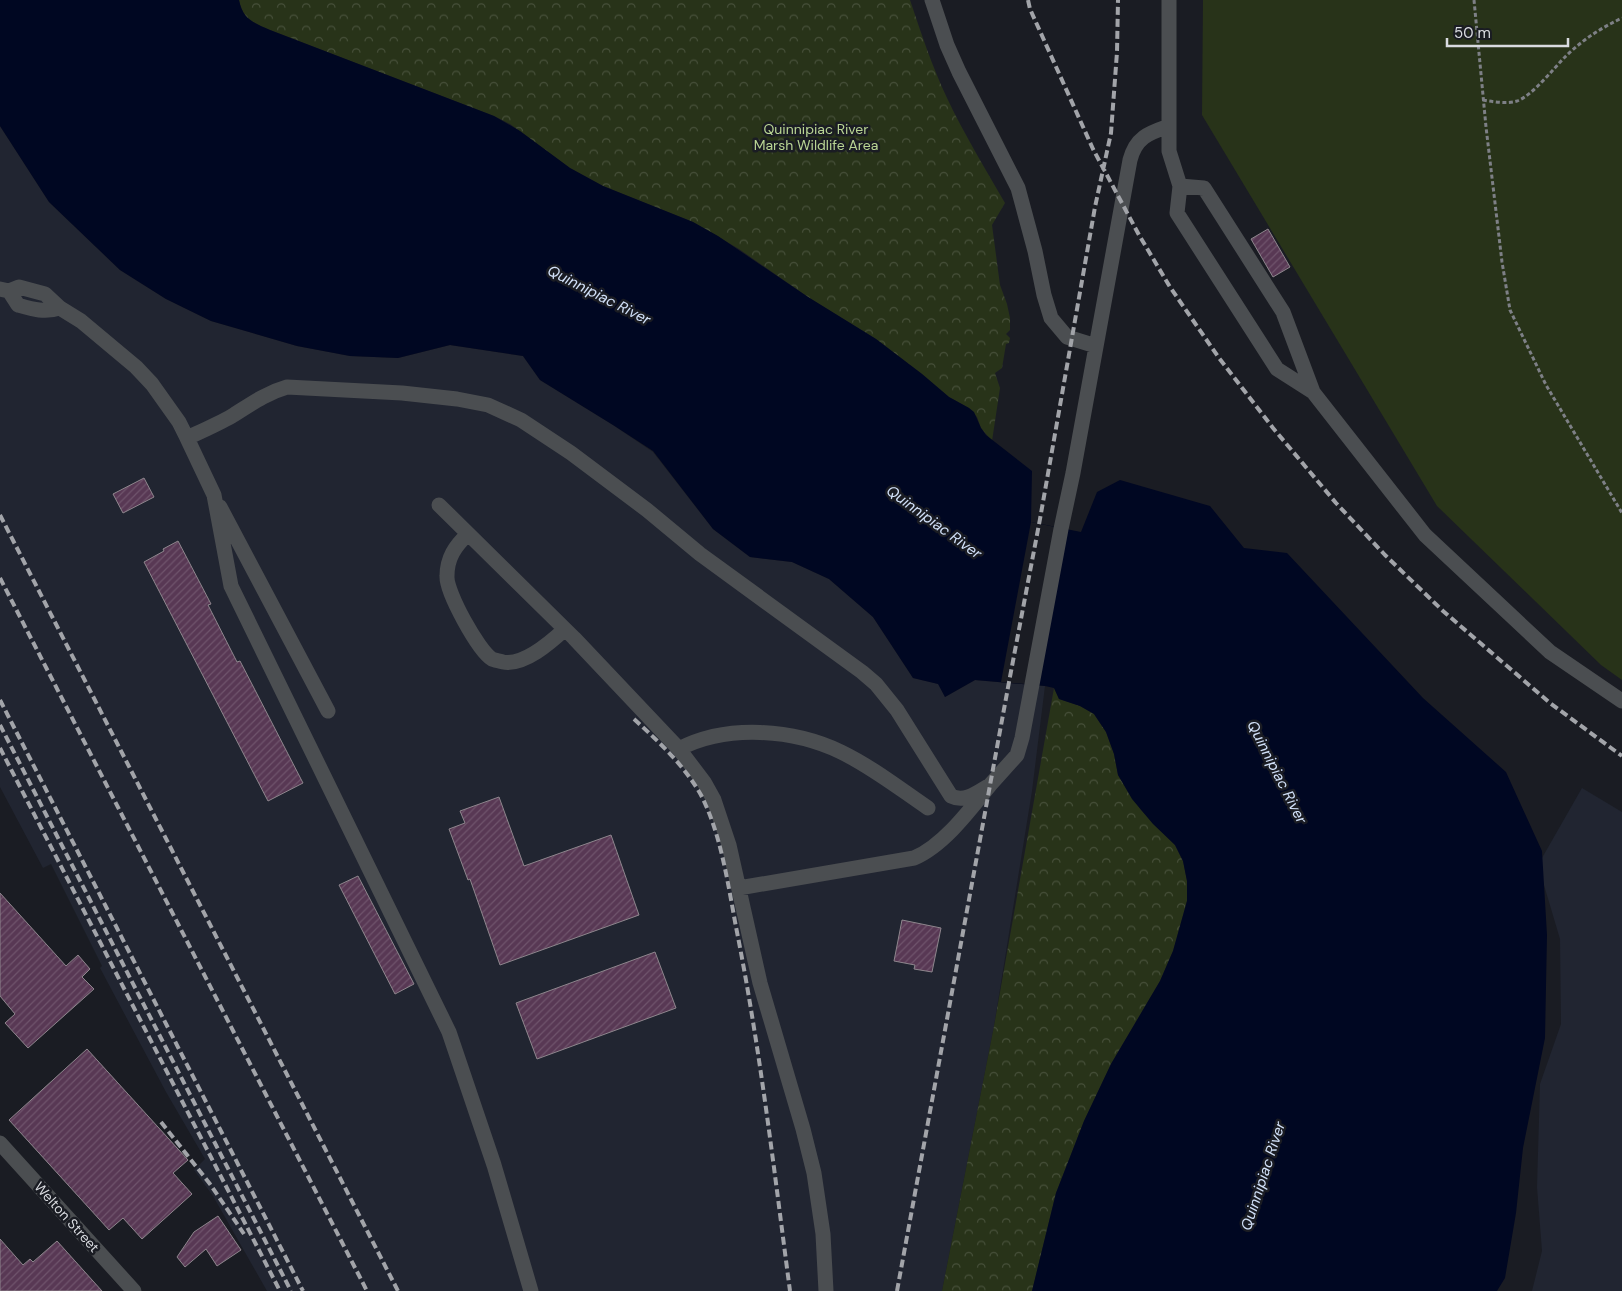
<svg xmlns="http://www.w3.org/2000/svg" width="1622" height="1291" font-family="'DM Sans',sans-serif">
	<defs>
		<pattern id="park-crowns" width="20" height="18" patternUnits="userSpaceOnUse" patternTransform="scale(1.25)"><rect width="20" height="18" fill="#283319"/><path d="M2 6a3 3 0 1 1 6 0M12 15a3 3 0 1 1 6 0" fill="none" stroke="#47503a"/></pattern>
		<pattern id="building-hatch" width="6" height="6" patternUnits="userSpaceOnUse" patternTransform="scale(1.25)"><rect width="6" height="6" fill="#583854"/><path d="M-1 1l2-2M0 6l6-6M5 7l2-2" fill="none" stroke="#6f546c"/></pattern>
	</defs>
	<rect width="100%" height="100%" fill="#1a1c23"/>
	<path fill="#212531" d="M0 126 49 202 120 270 166 299 211 321 297 346 350 356 398 358 450 345 523 356 540 380 613 425 653 452 713 529 750 557 792 562 829 579 873 617 913 678 939 684 945 697 975 680 1045 686 1032 791 994 1026 942 1291H267L213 1196 194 1170 205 1159 166 1092 100 968 102 966 51 864 43 868 0 787Z
		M1582 788 1622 812V1291H1532L1542 1251 1537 1187 1540 1084 1561 1024 1560 939 1538 865Z"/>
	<path fill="#283319" d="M1203 0H1622V680L1601 665 1437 506 1202 115Z"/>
	<path fill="url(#park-crowns)" d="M239 0H910C921 33 932 66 947 98 964 134 985 168 1005 203L992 225 1000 285 1007 304 1010 318V330L1006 334 1010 338 1009 343 1006 344 1002 368 995 373 1000 388 992 441 981 428 977 417 969 408 949 397 922 374 876 339 808 297 739 249 693 222 603 186 570 168 510 124 494 116 270 30C253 22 243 20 239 0Z
		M1054 688 1059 699 1080 706 1094 714 1106 732 1114 754 1118 775 1141 810 1175 845 1183 861 1187 881V901L1173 951 1160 981 1111 1064 1084 1121 1056 1193 1032 1291H942L994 1026Z"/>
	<path fill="#000722" d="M0 0H239C243 20 253 22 270 30L494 116 520 131 570 168 603 186 693 222 718 236 808 297 876 339 922 374 949 397 969 408 974 412 981 428 986 435 1032 471 1031 522 1081 532 1097 492 1120 480 1210 506 1244 548 1287 553 1423 698 1506 772 1542 851 1547 935 1545 1038 1523 1148 1516 1213 1505 1278 1497 1291H1032L1056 1193 1084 1121 1111 1064 1160 981 1173 951 1187 901V881L1183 861 1175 845 1153 824 1132 799 1118 775 1114 754 1106 732 1094 714 1080 706 1059 699 1054 688 1045 686 975 680 945 697 938 684 913 678 873 617 829 579 792 562 750 557 713 529 653 451 613 425 540 380 523 356 450 345 398 358 350 356 297 346 211 321 166 299 120 270 49 202 0 126Z"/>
	<path fill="#1a1c23" d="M1031 522 1065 529 1038 685 1001 682Z"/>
	<path fill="url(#building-hatch)" stroke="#8e868d" d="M1268 229 1290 267 1273 277 1251 239Z
		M144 478 154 497 123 513 113 494Z
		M178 541 211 604 208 605 237 662 240 661 303 783 268 801 144 562 164 551 163 549Z
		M499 797 524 866 611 835 639 915 500 965 470 879 468 880 449 829 465 823 460 811Z
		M358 876 414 984 395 994 339 885Z
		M0 893 66 966 78 955 90 969 82 977 94 989 28 1048 5 1023 15 1014 0 996Z
		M902 920 941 928 932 972 914 969 915 965 894 961Z
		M655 952 676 1008 537 1059 516 1003Z
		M87 1049 188 1160 173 1173 192 1194 142 1239 123 1218 109 1230 9 1120Z
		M218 1216 241 1250 217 1266 206 1249 185 1267 177 1257 194 1232Z
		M0 1239 23 1265 30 1259 33 1262 57 1241 102 1291H0Z"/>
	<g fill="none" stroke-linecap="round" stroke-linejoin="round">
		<path stroke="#7e8086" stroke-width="3" stroke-dasharray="4 2.5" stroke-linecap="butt" d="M1474 0 1486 127 1502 262 1510 310 1546 385 1622 513
			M1483 100C1494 102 1507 104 1517 101 1532 96 1554 68 1565 57 1582 40 1601 28 1622 18"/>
		<path stroke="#4b4e51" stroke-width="15" d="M932 0 947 45 959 72 1018 188 1035 251 1044 295 1051 318 1067 337 1096 346
			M1169 0V151L1180 186 1177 213 1277 369 1313 392
			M1180 186 1204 188 1283 312 1313 392 1425 535 1550 652 1622 701
			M0 289 9 291 19 287 45 294 60 308 81 321 136 367 152 384 179 422 187 438C202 431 218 424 232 416 251 404 266 393 287 387L402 393 457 399 488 405 521 420 571 453 647 510 700 554 862 672 876 684 897 710 951 796C965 803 978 792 990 785 970 810 943 846 914 858L739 888
			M9 291 18 305C32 309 45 313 60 308
			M187 438 214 495 231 586 449 1032 494 1165 531 1291
			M439 505 574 638 679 749 704 782 714 800 729 845 760 983 803 1129 814 1173 823 1234 826 1291
			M220 507 328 711
			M468 534C455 546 447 558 447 576 446 592 478 650 492 659 494 660 500 661 503 662 524 666 551 642 565 629
			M679 749C727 724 793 729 841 752 872 767 900 789 928 808
			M990 785 1017 755 1022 738 1061 529 1073 473 1130 160C1136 137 1149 133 1169 126
			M0 1143 134 1291"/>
		<path stroke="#a2a4a9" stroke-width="4" stroke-dasharray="8 4" stroke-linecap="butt" d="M1028 0 1030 9 1093 149 1139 235 1170 287 1219 358 1273 428 1336 503 1385 555 1443 611 1550 703 1622 756
			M0 515 398 1291
			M0 578 367 1291
			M0 700 303 1291
			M634 719C659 742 684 765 701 795 721 834 728 884 736 927 760 1047 774 1170 790 1291
			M0 725 291 1291
			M0 748 280 1291
			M161 1122 210 1184 244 1234
			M897 1291 1009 682 1040 519 1095 207 1111 133 1117 52 1118 0"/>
	</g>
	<g text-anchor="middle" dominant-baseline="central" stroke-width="5" stroke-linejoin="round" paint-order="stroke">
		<g font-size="14" fill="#b9d594" stroke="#1a1c23">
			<text x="816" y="129">Quinnipiac River<tspan x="816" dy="16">Marsh Wildlife Area</tspan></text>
		</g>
		<g font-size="14" fill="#d9dbe0" stroke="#1a1c23">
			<text transform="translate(67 1217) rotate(48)">Welton Street</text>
		</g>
		<g font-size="15" font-style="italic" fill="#d2e1f9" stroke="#1a1c23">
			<text transform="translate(599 295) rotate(27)">Quinnipiac River</text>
			<text transform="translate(934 522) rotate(36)">Quinnipiac River</text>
			<text transform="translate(1277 772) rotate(63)">Quinnipiac River</text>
			<text transform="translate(1263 1176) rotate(-72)">Quinnipiac River</text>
		</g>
	</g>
	<path d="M1447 38v8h121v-8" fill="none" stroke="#d9dbe0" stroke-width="2.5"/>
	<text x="1454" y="38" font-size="15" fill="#d9dbe0" stroke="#1a1c23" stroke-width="4" paint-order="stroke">50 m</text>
</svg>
